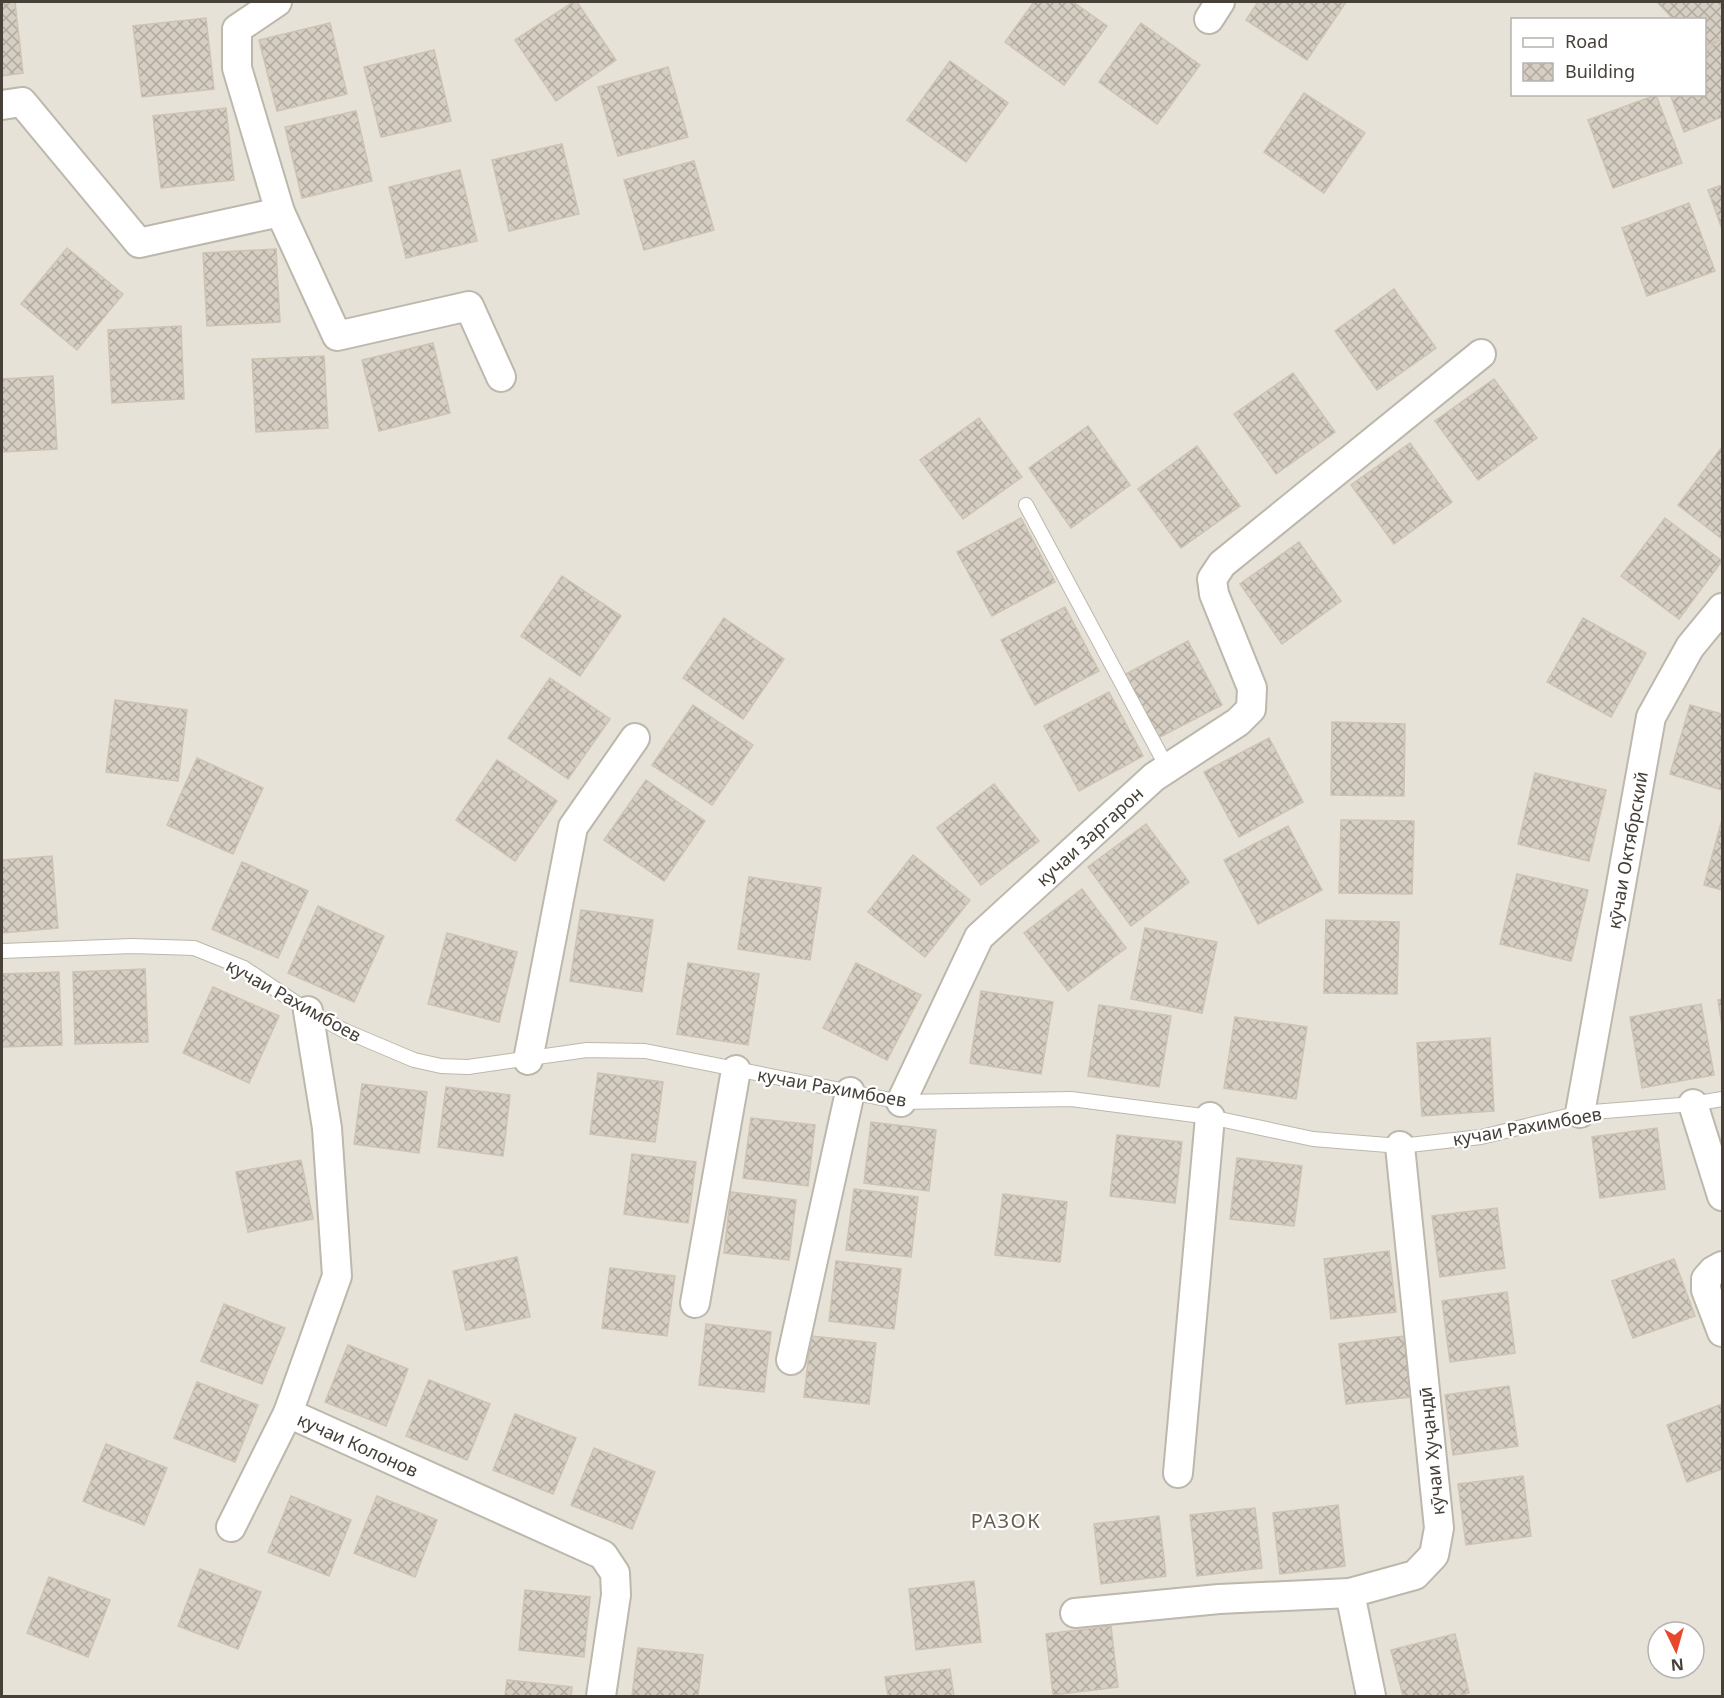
<svg xmlns="http://www.w3.org/2000/svg" width="1724" height="1698" font-family="'Noto Sans',sans-serif">
	<defs>
		<pattern id="building-cross-hatch" width="8" height="8" patternUnits="userSpaceOnUse" patternTransform="scale(1.5)"><rect width="8" height="8" fill="#d6cec2"/><path d="M0 0l8 8M0 8l8-8" fill="none" stroke="#afa99f"/></pattern>
	</defs>
	<rect width="100%" height="100%" fill="#f3f0e9"/>
	<path fill="#e6e2d7" fill-rule="evenodd" d="M2 2H1722V1696H2ZM1512 20H1704V94H1512ZM1658 1632H1694V1668H1658Z"/>
	<path fill="url(#building-cross-hatch)" stroke="#cec3b3" stroke-width="1.5" d="M15 2 23 73 2 76V3Z
		M573 2H577L616 60 556 101 515 40Z
		M1034 2H1073L1107 26 1064 85 1005 42Z
		M1258 2H1346L1307 60 1246 20Z
		M1657 2H1722V36L1705 53 1704 20H1674Z
		M206 18 214 89 142 97 133 26Z
		M330 23 347 94 277 111 259 40Z
		M1141 23 1200 65 1157 124 1099 82Z
		M1722 39V117L1684 132 1670 94H1704V46Z
		M434 50 451 121 381 137 364 67Z
		M950 61 1008 103 966 162 907 120Z
		M668 67 688 137 618 156 598 87Z
		M1304 93 1365 133 1324 193 1264 152Z
		M1656 95 1682 163 1613 188 1588 120Z
		M226 108 234 180 161 188 153 116Z
		M356 111 372 181 302 198 285 127Z
		M562 144 579 214 509 231 492 160Z
		M694 161 714 230 644 250 624 180Z
		M460 170 477 241 406 258 389 187Z
		M1722 185V229L1708 190Z
		M1689 203 1715 271 1647 296 1622 228Z
		M67 248 123 294 77 350 21 304Z
		M276 249 280 322 207 326 203 253Z
		M1394 289 1436 348 1377 390 1335 331Z
		M181 326 184 399 112 403 108 330Z
		M433 343 450 413 379 431 362 360Z
		M324 356 328 428 256 432 252 359Z
		M1293 373 1335 432 1276 474 1234 414Z
		M53 376 57 449 2 452V379Z
		M1494 379 1537 438 1478 480 1435 421Z
		M979 418 1022 477 963 519 920 460Z
		M1088 426 1130 485 1071 528 1029 468Z
		M1410 443 1452 502 1394 544 1351 485Z
		M1197 446 1240 506 1181 548 1138 489Z
		M1722 447V539L1678 505Z
		M1021 518 1055 582 992 616 957 552Z
		M1665 518 1722 561 1679 619 1621 576Z
		M1299 542 1341 601 1282 644 1240 584Z
		M562 576 621 616 580 676 521 636Z
		M1065 607 1099 671 1035 705 1001 640Z
		M724 618 784 659 743 719 683 678Z
		M1583 618 1646 653 1611 717 1547 682Z
		M1188 641 1222 705 1158 738 1124 675Z
		M550 678 610 719 568 779 508 738Z
		M1109 692 1143 756 1079 791 1044 726Z
		M115 700 187 710 178 781 106 772Z
		M693 705 753 745 712 805 652 765Z
		M1690 705 1722 714V790L1670 774Z
		M1332 722 1405 724 1404 796 1331 795Z
		M1269 738 1303 802 1239 837 1204 772Z
		M197 758 263 788 233 854 167 825Z
		M497 760 557 801 515 861 456 820Z
		M1535 773 1606 790 1589 861 1518 844Z
		M646 780 705 821 664 881 604 840Z
		M994 784 1039 841 981 885 937 828Z
		M1341 820 1414 821 1412 894 1339 893Z
		M1722 820V890L1704 885Z
		M1146 824 1189 882 1131 926 1088 867Z
		M1288 826 1322 890 1258 924 1224 860Z
		M913 855 970 900 925 957 868 912Z
		M52 856 58 928 2 933V860Z
		M242 862 308 891 278 958 212 929Z
		M1517 874 1588 890 1571 961 1500 944Z
		M749 877 821 888 810 960 738 949Z
		M1082 889 1126 948 1068 991 1024 933Z
		M318 906 384 936 354 1002 288 973Z
		M581 910 653 920 642 992 570 981Z
		M1326 920 1399 922 1397 994 1324 993Z
		M1145 928 1217 942 1202 1013 1131 999Z
		M447 933 517 952 499 1022 428 1004Z
		M688 963 759 974 748 1045 677 1034Z
		M856 963 921 995 887 1060 823 1028Z
		M145 969 148 1042 75 1044 73 972Z
		M59 972 62 1045 2 1047V974Z
		M213 987 279 1016 249 1083 183 1053Z
		M981 991 1053 1002 1041 1074 970 1063Z
		M1722 999V1026L1718 1000Z
		M1701 1004 1714 1075 1642 1088 1630 1017Z
		M1099 1005 1171 1016 1159 1087 1088 1076Z
		M1235 1017 1307 1027 1296 1099 1224 1088Z
		M1490 1038 1494 1111 1422 1116 1417 1043Z
		M598 1073 663 1082 655 1142 590 1134Z
		M362 1084 427 1092 419 1153 354 1144Z
		M446 1087 510 1095 503 1156 438 1147Z
		M751 1118 815 1125 808 1186 743 1178Z
		M871 1122 936 1130 929 1191 864 1183Z
		M1657 1128 1665 1189 1600 1198 1592 1137Z
		M1117 1135 1182 1142 1175 1203 1110 1196Z
		M632 1154 696 1162 688 1223 624 1214Z
		M1237 1158 1302 1166 1294 1226 1230 1219Z
		M301 1160 313 1219 248 1232 236 1172Z
		M854 1189 918 1197 911 1257 846 1250Z
		M731 1192 796 1200 789 1260 724 1253Z
		M1003 1194 1067 1202 1060 1262 995 1255Z
		M1497 1208 1505 1268 1440 1277 1432 1216Z
		M1389 1251 1396 1312 1331 1319 1324 1259Z
		M517 1257 530 1317 466 1330 453 1271Z
		M1674 1259 1695 1316 1633 1338 1612 1281Z
		M836 1261 901 1269 894 1329 829 1321Z
		M610 1268 675 1276 667 1336 602 1328Z
		M1507 1292 1515 1353 1450 1362 1442 1301Z
		M224 1304 285 1328 262 1384 201 1361Z
		M706 1324 771 1332 764 1392 699 1385Z
		M811 1336 876 1343 869 1404 804 1397Z
		M1404 1336 1411 1397 1346 1404 1339 1344Z
		M348 1345 408 1369 386 1426 325 1402Z
		M429 1380 490 1404 467 1460 406 1436Z
		M197 1382 258 1405 235 1462 174 1438Z
		M1509 1386 1518 1446 1453 1455 1445 1395Z
		M1722 1404V1469L1687 1482 1667 1425Z
		M515 1414 576 1438 553 1494 493 1470Z
		M106 1444 167 1468 144 1525 83 1501Z
		M594 1448 655 1472 632 1529 571 1505Z
		M1523 1476 1531 1536 1466 1545 1458 1484Z
		M291 1496 351 1520 329 1576 268 1552Z
		M377 1496 437 1520 415 1577 354 1553Z
		M1338 1505 1345 1566 1280 1574 1273 1513Z
		M1255 1508 1262 1568 1197 1576 1190 1515Z
		M1159 1516 1166 1576 1101 1584 1094 1524Z
		M200 1569 261 1592 238 1649 178 1626Z
		M49 1577 110 1600 88 1657 27 1633Z
		M974 1581 981 1642 916 1650 909 1589Z
		M525 1590 590 1597 584 1657 519 1650Z
		M1111 1626 1118 1687 1053 1695 1046 1634Z
		M1455 1634 1469 1693 1457 1696H1403L1391 1650Z
		M638 1648 703 1655 698 1696H632Z
		M950 1669 954 1696H888L885 1677Z
		M507 1680 572 1687 571 1696H505Z"/>
	<g fill="none" stroke-linecap="round" stroke-linejoin="round">
		<defs>
			<path id="service" d="M1026 505 1168 769
				M2 951 132 946 194 948 244 968 308 1011 343 1030 414 1060 441 1066 468 1067 587 1050 645 1051 901 1102 1071 1099 1210 1117 1313 1139 1400 1146 1481 1137 1580 1113 1693 1104 1722 1099"/>
			<g id="minor">
				<path d="M1209 19 1220 2"/>
				<path d="M2 105 22 102 139 243 280 212 237 68V29L277 2"/>
				<path d="M280 212 337 336 469 306 501 377"/>
				<path id="s1" d="M308 1011 327 1128 337 1276 288 1413 603 1555 615 1573 616 1595 601 1696"/>
				<path d="M528 1060 573 827 635 738"/>
				<path id="s2" d="M901 1102 979 937 1154 777 1238 722 1251 709 1252 688 1214 594 1212 579 1222 564 1481 354"/>
				<path d="M1693 1104 1722 1196"/>
				<path id="s3" d="M1580 1113 1651 717 1690 647 1722 608"/>
				<path d="M1722 1266 1713 1271 1706 1279V1290L1722 1332"/>
				<path d="M695 1303 736 1070"/>
				<path d="M791 1360 850 1092"/>
				<path d="M1178 1473 1210 1117"/>
				<path d="M231 1527 288 1413"/>
				<path d="M1075 1613 1219 1599 1350 1593"/>
				<path d="M1371 1696 1350 1593 1415 1575 1434 1555 1439 1528 1400 1146"/>
			</g>
		</defs>
		<use href="#service" stroke="#bdb7ac" stroke-width="16"/>
		<use href="#minor" stroke="#bdb7ac" stroke-width="32"/>
		<use href="#service" stroke="#fff" stroke-width="14"/>
		<use href="#minor" stroke="#fff" stroke-width="28"/>
	</g>
	<g text-anchor="middle" dominant-baseline="central" stroke-width="4.5" stroke-linejoin="round" paint-order="stroke">
		<g font-size="18" fill="#464038" stroke="#fff">
			<text stroke="none"><textPath href="#s2" startOffset="332">кучаи Заргарон</textPath></text>
			<text stroke="none"><textPath href="#s3" startOffset="267">кӯчаи Октябрский</textPath></text>
			<text transform="translate(294 1000) rotate(29)">кучаи Рахимбоев</text>
			<text transform="translate(832 1087) rotate(10)">кучаи Рахимбоев</text>
			<text transform="translate(1527 1126) rotate(-10)">кучаи Рахимбоев</text>
			<text stroke="none"><textPath href="#s1" startOffset="489">кучаи Колонов</textPath></text>
			<text transform="translate(1431 1451) rotate(-96)">кӯчаи Хуҷандӣ</text>
		</g>
		<g font-size="20" letter-spacing="1.5" fill="#685e50" stroke="#fff">
			<text x="1006" y="1520">РАЗОК</text>
		</g>
	</g>
	<rect width="1724" height="1698" fill="none" stroke="#464038" stroke-width="6"/>
	<rect x="1511" y="18" width="195" height="78" fill="#ffffff" stroke="#b5b3af" stroke-width="1.5"/>
	<rect x="1523" y="38" width="30" height="9" fill="#ffffff" stroke="#b5b3af" stroke-width="1.5"/>
	<text x="1565" y="48" font-size="18" fill="#464038">Road</text>
	<rect x="1523" y="63" width="30" height="18" fill="url(#building-cross-hatch)" stroke="#b5b3af" stroke-width="1.5"/>
	<text x="1565" y="78" font-size="18" fill="#464038">Building</text>
	<g transform="translate(1676 1650) rotate(175)"><circle r="28" fill="#ffffff" stroke="#b5b3af" stroke-width="1.5"/>
	<path d="M0-4.5L10 22L0 15L-10 22Z" fill="#e7482c"/>
	<text y="-9" font-size="16" font-weight="bold" text-anchor="middle" fill="#464038">N</text>
	</g>
</svg>
